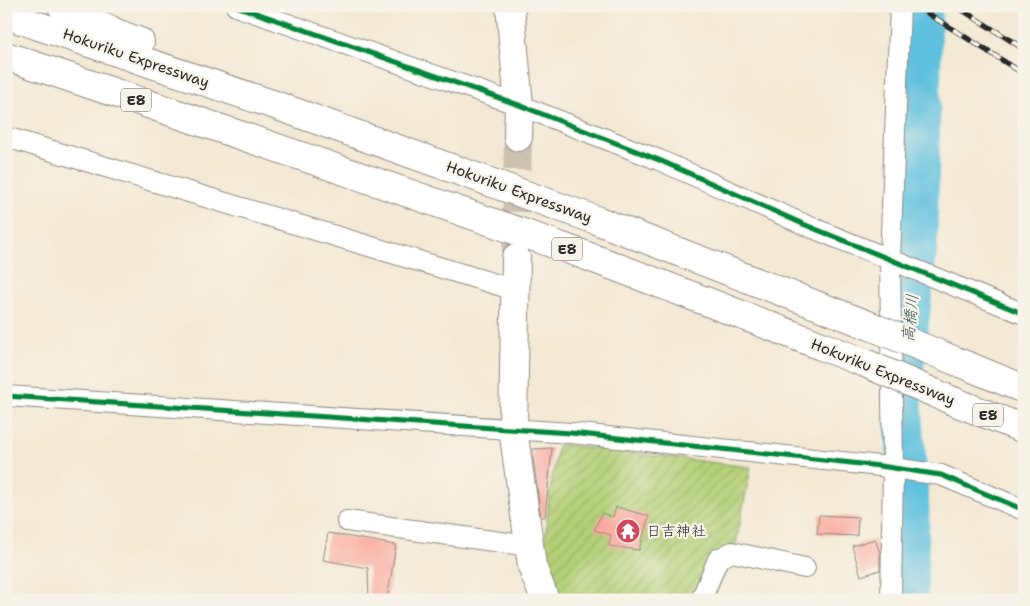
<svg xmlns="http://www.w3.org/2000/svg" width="1030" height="606" font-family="'Shantell Sans','Klee One',sans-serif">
	<defs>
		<pattern id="garden-furrows" width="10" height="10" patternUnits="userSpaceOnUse" patternTransform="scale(1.25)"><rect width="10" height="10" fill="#b2cf76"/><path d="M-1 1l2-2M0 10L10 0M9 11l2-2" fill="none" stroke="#99b266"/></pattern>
	</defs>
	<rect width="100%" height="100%" fill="#f7f3e8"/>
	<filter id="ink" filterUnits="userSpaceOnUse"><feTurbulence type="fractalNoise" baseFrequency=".02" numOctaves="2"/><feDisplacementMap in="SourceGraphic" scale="10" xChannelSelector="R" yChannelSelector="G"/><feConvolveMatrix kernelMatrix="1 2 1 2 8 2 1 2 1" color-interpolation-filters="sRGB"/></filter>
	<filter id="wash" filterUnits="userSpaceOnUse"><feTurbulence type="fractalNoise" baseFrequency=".0096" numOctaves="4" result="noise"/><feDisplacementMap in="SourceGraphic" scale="20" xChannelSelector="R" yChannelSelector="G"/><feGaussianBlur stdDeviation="1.12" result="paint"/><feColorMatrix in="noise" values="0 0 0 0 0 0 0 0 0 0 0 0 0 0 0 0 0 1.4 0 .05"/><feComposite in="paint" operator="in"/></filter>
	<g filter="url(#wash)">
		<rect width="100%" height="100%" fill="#f3e9d4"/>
		<path fill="url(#garden-furrows)" stroke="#6e7d50" d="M558 444 751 467 736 544 713 600H557L543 562 549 497Z"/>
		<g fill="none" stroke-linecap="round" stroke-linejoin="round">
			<path stroke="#60c1de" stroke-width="39" d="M908 600 910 510 902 389 918 247 923 6"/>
		</g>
		<g id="blocks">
			<path fill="#fba89b" d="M552 448 545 517H541L533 457V449Z
				M616 507 649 516 639 550 609 546 611 535 594 530 602 513 613 517Z
				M819 515 858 517 857 536 817 534Z
				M328 533 396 545 387 600H369L368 568 323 560Z
				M875 539 880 553V570L861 576 852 546Z"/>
		</g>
	</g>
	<g filter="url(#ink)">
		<use href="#blocks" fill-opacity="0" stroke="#8f8a80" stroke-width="1"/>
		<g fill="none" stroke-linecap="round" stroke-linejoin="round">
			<path stroke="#cbc3b2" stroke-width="28" stroke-dasharray="28 14" stroke-linecap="butt" d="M516 254 518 137"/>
			<defs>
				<path id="street" d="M236 6 519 105 659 160 803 224 1024 314
					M6 137 515 290
					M6 396 571 433 880 466 941 475 1024 510
					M347 521 529 546
					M701 600 718 559 732 552 805 568
					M891 600 893 468 890 259 900 6"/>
				<path id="secondary" d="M510 6 519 105 518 137
					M516 258 513 429 532 566 545 600"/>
				<path id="highway" d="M62 6 116 33 140 42
					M6 15 275 105 596 220 868 325
					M6 56C193 119 380 182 565 248 666 285 765 324 865 363
					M958 362 1024 389
					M953 401 1024 429"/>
			</defs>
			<use href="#street" stroke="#8f8a80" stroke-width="22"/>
			<use href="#secondary" stroke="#8f8a80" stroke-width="30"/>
			<use href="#highway" stroke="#8f8a80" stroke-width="30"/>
			<use href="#street" stroke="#fff" stroke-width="20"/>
			<use href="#secondary" stroke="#fff" stroke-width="28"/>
			<use href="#highway" stroke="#fff" stroke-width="28"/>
			<defs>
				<path id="rail" d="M916 6 1024 74
					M956 6 1024 49"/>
			</defs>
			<use href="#rail" stroke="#2b2b2b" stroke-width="5.5"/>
			<use href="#rail" stroke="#f7f3e8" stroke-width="4" stroke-dasharray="11" stroke-linecap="butt"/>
			<defs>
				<path id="highway-bridge" d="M868 325 958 362
					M865 363 953 401"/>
			</defs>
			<use href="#highway-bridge" stroke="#8f8a80" stroke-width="30" stroke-linecap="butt"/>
			<use href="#highway-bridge" stroke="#fff" stroke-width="28"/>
			<defs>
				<path id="cycleway" d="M236 6 519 105 659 160 803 224 1024 314
					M6 396 571 433 880 466 941 475 1024 510"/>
			</defs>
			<use href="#cycleway" stroke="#f7f3e8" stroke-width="8"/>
			<use href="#cycleway" stroke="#00873e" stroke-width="5"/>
		</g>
	</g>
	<defs>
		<symbol id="temple-disc" viewBox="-11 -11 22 22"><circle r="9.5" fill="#d1495b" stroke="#f7f3e8"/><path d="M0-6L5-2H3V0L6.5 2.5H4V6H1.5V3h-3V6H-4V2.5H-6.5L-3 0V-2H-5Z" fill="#fff"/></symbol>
	</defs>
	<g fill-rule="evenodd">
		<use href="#temple-disc" x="614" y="517" width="28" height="28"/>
	</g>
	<g text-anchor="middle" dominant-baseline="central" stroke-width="4.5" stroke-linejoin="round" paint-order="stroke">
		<g fill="#f7f3e8" stroke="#686764" stroke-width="1">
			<rect x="121" y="88.5" width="30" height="23" rx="4"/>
			<rect x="552" y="237.5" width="30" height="23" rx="4"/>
			<rect x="973" y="403.5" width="30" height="23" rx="4"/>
		</g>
		<g font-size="14" font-weight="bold" fill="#2b2b2b">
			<text x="136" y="100">E8</text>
			<text x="567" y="249">E8</text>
			<text x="988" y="415">E8</text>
		</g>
		<g font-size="15" fill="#2b2b2b" stroke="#f7f3e8">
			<text transform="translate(136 58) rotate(19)">Hokuriku Expressway</text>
			<text transform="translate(519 192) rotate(20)">Hokuriku Expressway</text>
			<text transform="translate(883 372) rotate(22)">Hokuriku Expressway</text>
		</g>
		<g font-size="15" fill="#2b2b2b" stroke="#f7f3e8" text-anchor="start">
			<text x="646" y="531">日吉神社</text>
		</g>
		<g font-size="16" font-style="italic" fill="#3b5861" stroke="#f7f3e8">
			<text transform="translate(910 318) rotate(-84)">高橋川</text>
		</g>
	</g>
	<rect width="1030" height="606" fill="none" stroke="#f7f3e8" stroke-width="25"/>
</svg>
